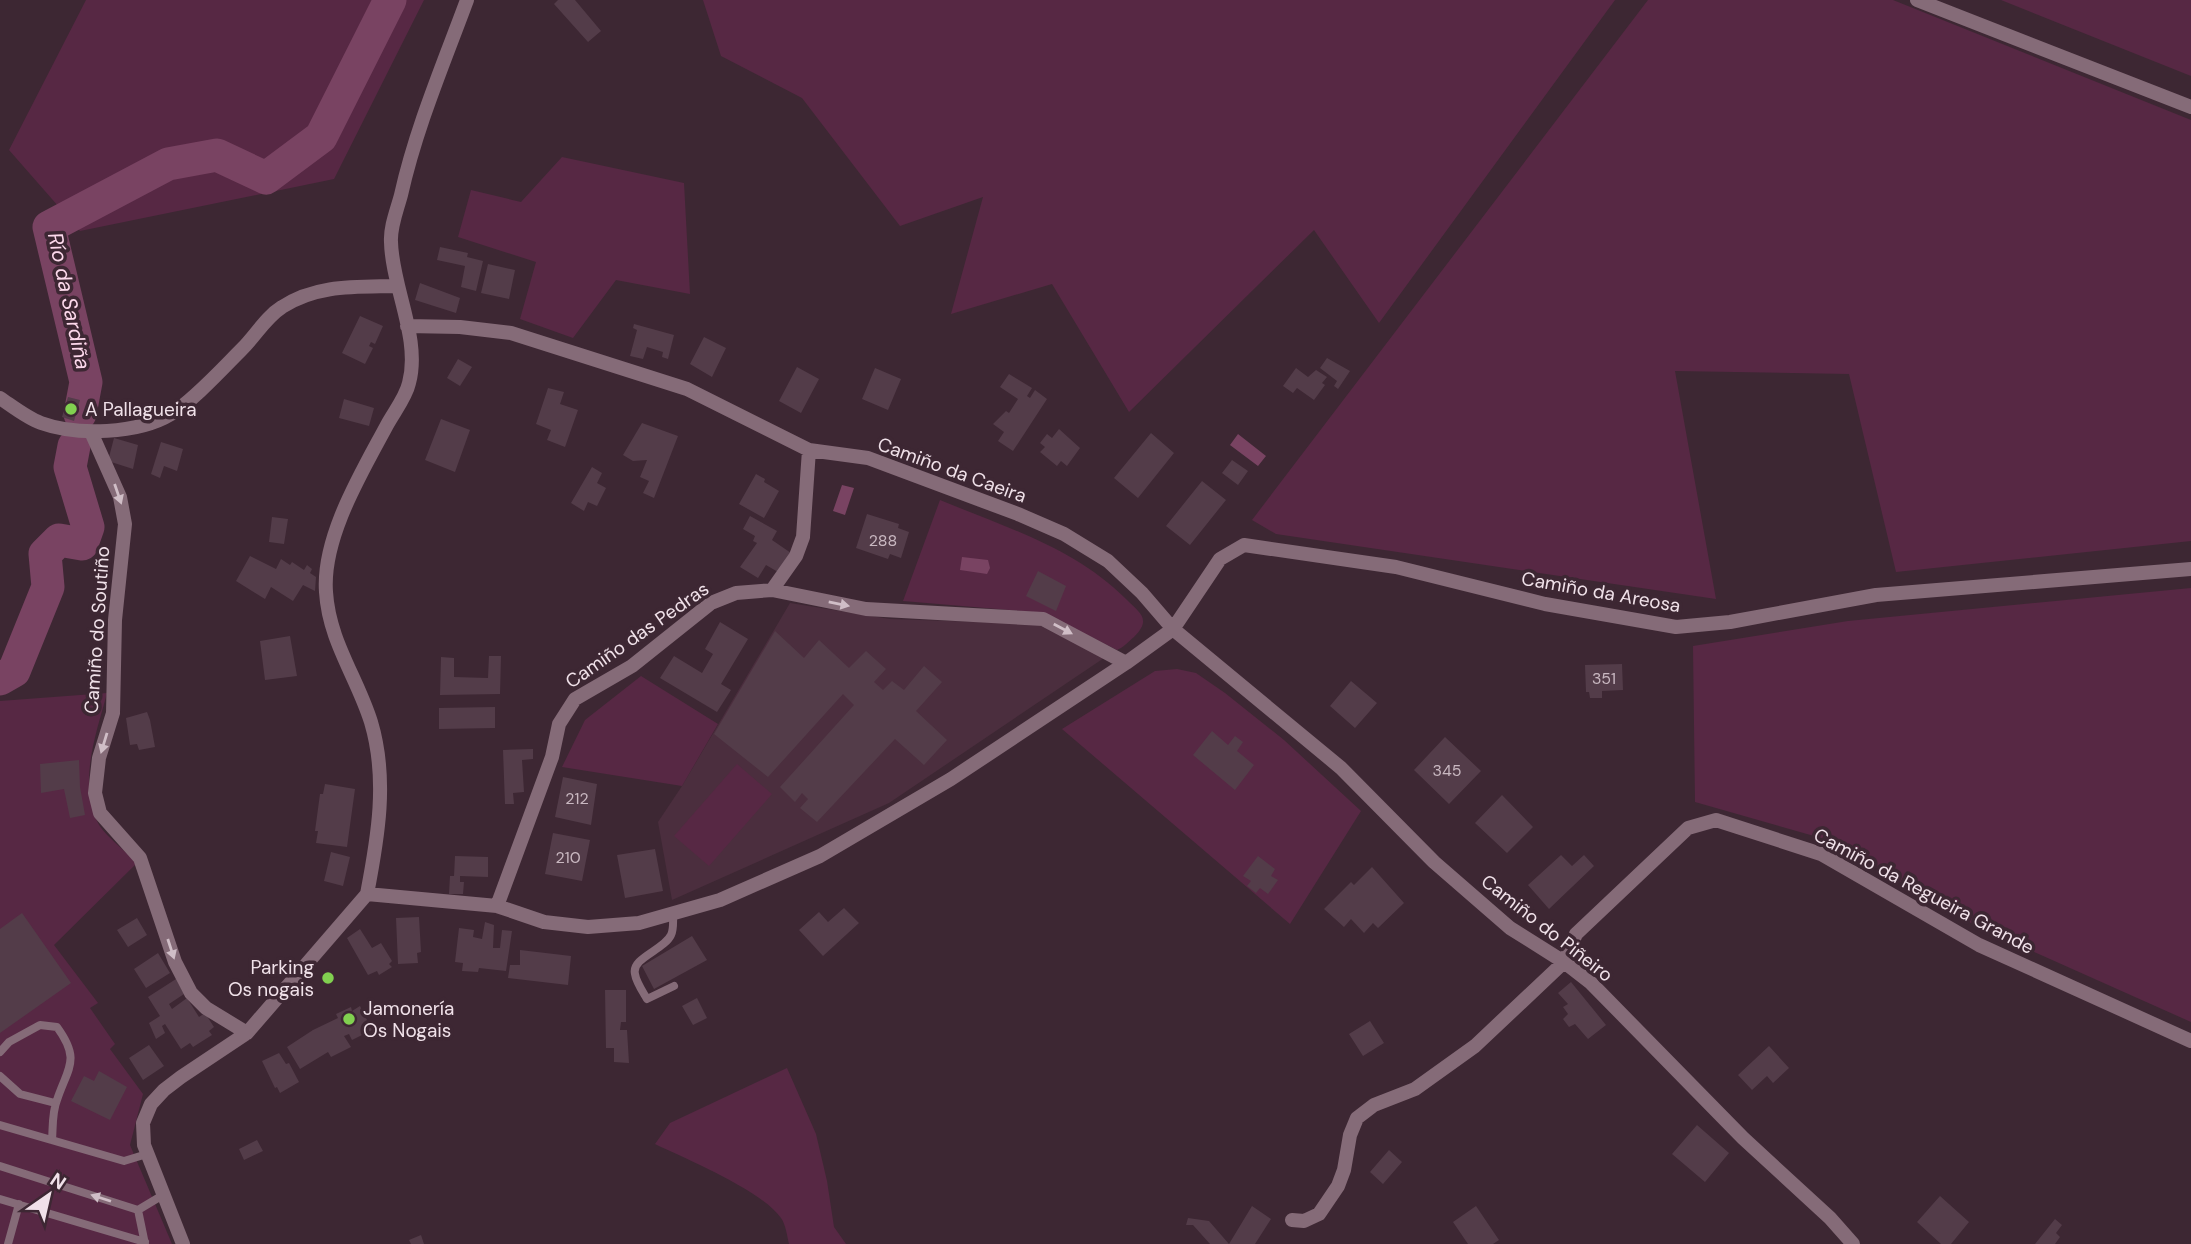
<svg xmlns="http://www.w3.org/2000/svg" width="2191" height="1244" font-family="'DM Sans',sans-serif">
	<rect width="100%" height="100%" fill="#3d2733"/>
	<path fill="#4b2e3e" d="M790 603 890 619 1037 624 1104 658 889 803 672 900 658 822 682 786Z"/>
	<path fill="#572844" d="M86 0H424L334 179 80 231 9 150Z
		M703 0H1615L1379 323 1314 230 1129 412 1052 284 951 314 983 197 900 226 802 98 721 56Z
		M1648 0H1893L2191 120V541L1896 572 1849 374 1675 371 1716 599 1276 534 1252 520Z
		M2001 0H2191V76Z
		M562 157 684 183 690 294 616 280 573 338 520 319 536 262 458 237 471 190 521 202Z
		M940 500C1005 527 1075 548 1126 599 1140 613 1152 619 1134 637 1128 642 1124 647 1117 650L1044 613 903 601Z
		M2191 588V1022L1978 927 1828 840 1695 802 1693 646 1848 621Z
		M1177 669 1196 673 1225 693 1284 740 1361 811 1290 924 1062 729 1155 671Z
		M641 676 718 724 682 786 562 767 585 720Z
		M107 693C96 735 78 781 98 823 104 835 127 852 137 863L54 945 98 1003 90 1008 115 1044 110 1049 143 1094 130 1145 172 1244H0V701Z
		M737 764 772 794 709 866 674 836Z
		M787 1068 816 1134 827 1181 834 1227 846 1244H789C787 1236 786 1225 781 1218 763 1191 686 1159 655 1144L670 1123Z"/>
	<path fill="#794362" d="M1238 434 1266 456 1258 466 1230 445Z
		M842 485 854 488 845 515 833 511Z
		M962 557 988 560 990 568 987 574 960 570Z"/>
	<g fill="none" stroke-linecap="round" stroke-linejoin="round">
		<path stroke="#794362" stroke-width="33" d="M80 414 86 382 49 227 168 164 217 155 266 178 321 137 390 0
			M0 679 14 671 48 587 45 554 59 540 82 544 88 527 70 467 74 446"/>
	</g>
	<path fill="#533c49" d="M558 0H575L601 31 588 42 554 4Z
		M440 247 468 253 467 257 483 261 476 291 461 287 465 266 437 260Z
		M488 264 515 270 509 299 481 293Z
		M420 283 460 298 456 313 415 300Z
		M360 316 383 326 375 344 371 342 369 346 373 348 365 364 342 353Z
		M634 324 674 335 668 359 662 357 663 352 647 347 643 359 630 356 637 330 633 328Z
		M704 337 726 348 712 377 690 364Z
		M1327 358 1350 371 1338 389 1334 386 1337 381 1320 368Z
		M458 359 472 367 460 386 447 378Z
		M797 367 819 379 801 413 779 401Z
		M875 368 901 379 888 410 862 399Z
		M1296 368 1308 377 1316 370 1327 377 1322 383 1325 385 1314 400 1297 388 1293 393 1283 386Z
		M1009 374 1032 388 1027 396 1030 398 1035 390 1047 399 1013 451 998 441 1004 432 993 424 1006 411 1009 413 1018 399 1000 387Z
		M548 388 564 392 560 404 578 410 565 447 547 440 551 430 536 424Z
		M68 397 80 400 74 421 62 417Z
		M344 399 374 408 369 426 339 418Z
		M441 419 470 430 455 472 425 460Z
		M642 423 678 436 654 498 643 493 649 481 640 477 647 460 633 461 623 455Z
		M1059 429 1080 448 1067 466 1061 461 1057 466 1040 452 1045 447 1040 443 1047 434 1052 438Z
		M1151 433 1174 453 1138 498 1114 478Z
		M114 438 138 445 133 469 108 461Z
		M161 442 183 449 177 471 164 466 160 478 151 474Z
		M1232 460 1248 471 1238 485 1222 473Z
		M592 467 602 473 597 483 606 488 597 506 588 502 584 511 571 503Z
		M756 474 765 479 764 482 779 491 764 518 739 504Z
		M1202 481 1226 500 1190 545 1166 526Z
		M867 514 899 524 898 528 909 532 901 558 890 554 888 559 856 548Z
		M750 516 777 531 772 540 791 553 778 572 766 565 758 578 740 567 757 543 753 541 755 536 743 529Z
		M272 517 288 519 284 544 269 542Z
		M250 556 276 569 281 559 290 565 292 562 304 570 307 565 312 569 310 573 316 577 315 591 303 585 293 601 271 587 265 599 236 581Z
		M1038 571 1066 586 1056 611 1026 596Z
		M720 622 748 639 721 684 731 690 717 712 660 678 674 656 702 673 713 654 705 649Z
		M775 631 804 658 819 640 849 668 866 651 886 669 874 682 883 690 892 681 904 690 924 666 942 682 916 711 947 740 924 765 895 739 817 822 800 808 808 799 802 793 795 802 780 787 854 705 843 694 768 777 714 734Z
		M290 636 297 676 265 680 260 641Z
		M489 656H501L500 694 440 695 441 657 454 658V677L488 678Z
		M1622 664 1623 690 1602 691V698H1590L1589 692H1586L1585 665Z
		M1351 681 1377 703 1355 728 1330 706Z
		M495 707V728L439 729V708Z
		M147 712 150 720 155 747 139 750 137 744 130 745 126 718Z
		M1212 731 1228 745 1235 736 1243 742 1237 751 1254 765 1235 790 1193 755Z
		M1445 737 1481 771 1449 804 1414 770Z
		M533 749V759L522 760 524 792 513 793 514 804H505L503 750Z
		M79 760 80 787 85 815 70 818 64 789 41 793 40 764Z
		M563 777 597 784 591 825 555 817Z
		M325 784 355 789 347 847 316 843 318 831H315L320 794H323Z
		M1502 795 1533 827 1507 853 1475 823Z
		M553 833 590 840 582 881 545 874Z
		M655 849 663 891 625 898 617 855Z
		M331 852 350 857 343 886 324 881Z
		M1561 855 1572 866 1584 855 1594 866 1549 909 1528 885Z
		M455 856 488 857V877L460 876V882H464L463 894H449L450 876H454Z
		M1258 856 1275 869 1271 876 1278 880 1268 894 1260 888 1256 893 1247 886 1251 881 1243 876Z
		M1372 867 1404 903 1378 928 1373 923 1364 933 1351 919 1344 927 1324 909 1351 882 1354 885Z
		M844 908 859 923 823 956 799 930 819 912 828 922Z
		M22 913 71 983 0 1033V929Z
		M419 917 421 952 417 953 418 963 398 964 396 918Z
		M137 918 147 935 128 947 117 930Z
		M485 922 494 925 493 948H500L502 930 512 931 506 971 479 968 478 972 462 971 463 963 455 962 459 928 474 930 473 937 482 939Z
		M360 929 372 948 381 943 392 961 389 964 392 967 379 975 377 971 368 975 347 938Z
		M692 936 707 960 654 989 642 966Z
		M520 950 571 956 568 985 508 978 510 965H520Z
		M158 953 170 973 146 988 134 969Z
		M176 979 184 994 169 1004 172 1009 187 998 199 1017 205 1013 214 1027 209 1031 212 1035 193 1047 190 1043 181 1049 165 1024 162 1026 165 1033 156 1039 149 1023 160 1016 148 997Z
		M1571 982 1606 1025 1588 1039 1575 1024 1569 1027 1563 1019 1568 1014 1563 1007 1568 1004 1558 993Z
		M605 990H626V1022H621L620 1030H627L629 1063 614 1062V1048H606Z
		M697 998 707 1018 693 1025 682 1006Z
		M360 1006 372 1030 352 1040 349 1034 344 1036 351 1047 331 1057 328 1052 300 1069 287 1047 313 1030 338 1018 336 1014 351 1007 352 1011Z
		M1370 1021 1384 1043 1363 1056 1349 1034Z
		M149 1045 164 1066 143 1080 129 1058Z
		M1769 1046 1789 1068 1773 1083 1767 1076 1752 1090 1738 1075Z
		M279 1053 286 1064 289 1063 299 1082 280 1093 277 1087 275 1088 262 1061Z
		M99 1071 127 1087 110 1120 71 1101 84 1076 94 1081Z
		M1697 1125 1729 1153 1705 1182 1672 1154Z
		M257 1140 263 1151 244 1160 239 1149Z
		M1389 1150 1402 1162 1383 1184 1370 1172Z
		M1940 1196 1969 1222 1951 1244H1941L1917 1222Z
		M1252 1206 1271 1219 1255 1244H1210L1193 1225H1186L1188 1218 1209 1221 1229 1244Z
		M1476 1206 1499 1240 1493 1244H1468L1453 1222Z
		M2055 1219 2062 1225 2056 1233 2060 1237 2055 1244H2035Z
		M421 1235 424 1244H411L409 1240Z"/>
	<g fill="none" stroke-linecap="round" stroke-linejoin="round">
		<path stroke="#856b78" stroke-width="8" d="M673 913C673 920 674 929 671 935 664 950 631 958 635 974 636 982 643 992 647 999L674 986
			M0 1052 9 1042 40 1025 57 1027C81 1060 68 1067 57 1100 52 1112 53 1127 52 1140
			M0 1076 20 1094 55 1103
			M0 1125 124 1161 147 1154
			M0 1166 138 1210 163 1195
			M0 1199 145 1242
			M138 1210 145 1244
			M8 1244 19 1204"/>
		<path stroke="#856b78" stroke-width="14" d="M1917 0 2191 107
			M407 326 460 327 511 333 687 389 809 450 868 458 1018 514 1064 534 1108 561 1142 593 1173 629 1341 768 1434 862 1510 928 1564 962 1591 983 1743 1138 1830 1218 1853 1244
			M0 398C12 406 27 418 41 423 77 436 138 434 171 414 192 402 224 367 242 349 256 335 266 317 282 307 317 284 357 287 396 286
			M91 432 120 497 125 524 115 620 113 713 99 758 95 793 100 813 140 858 175 962 191 993 206 1008 247 1033
			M772 590 796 556 803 537 809 450
			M367 894C378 837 388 779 371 722 357 677 329 641 326 592 322 537 362 472 387 425 394 412 406 397 409 383 421 339 392 287 391 242 390 227 397 210 401 195 416 128 443 65 467 0
			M497 906 552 757 559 724 575 699 632 666 711 603 736 593 772 590 866 609 1043 619 1126 663
			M1292 1220 1304 1221 1319 1214 1338 1186 1344 1170 1350 1135 1357 1118 1374 1105 1415 1089 1475 1046 1564 962 1576 934 1688 828 1716 820 1821 854 1979 945 2191 1041
			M183 1244 144 1145 143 1123 151 1104 164 1090 181 1077 247 1033 367 894 497 906 544 922 588 927 639 923 720 900 820 856 951 779 1126 663 1173 629 1220 559 1244 545 1396 567 1545 604 1676 627 1730 622 1876 595 2191 569"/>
	</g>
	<defs><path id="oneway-solid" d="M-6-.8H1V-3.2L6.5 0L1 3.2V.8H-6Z" transform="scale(1.75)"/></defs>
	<g fill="#d0bec7">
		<use href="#oneway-solid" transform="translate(118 494) rotate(71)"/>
		<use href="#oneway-solid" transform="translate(839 604) rotate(11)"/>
		<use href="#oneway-solid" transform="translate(1063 629) rotate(28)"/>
		<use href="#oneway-solid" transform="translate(104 743) rotate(107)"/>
		<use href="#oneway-solid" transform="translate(171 949) rotate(72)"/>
		<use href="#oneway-solid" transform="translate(101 1198) rotate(-162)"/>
	</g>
	<g fill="#81d050" stroke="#3d2733" stroke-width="2.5">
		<circle cx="71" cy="409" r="7"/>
		<circle cx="328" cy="978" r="7"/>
		<circle cx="349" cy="1019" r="7"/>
	</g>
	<g text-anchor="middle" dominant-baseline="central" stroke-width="7" stroke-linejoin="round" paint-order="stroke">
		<g font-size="16" fill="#c9b8c1">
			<text x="883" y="540">288</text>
			<text x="1604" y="678">351</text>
			<text x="1447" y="770">345</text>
			<text x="577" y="798">212</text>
			<text x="568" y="857">210</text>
		</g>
		<g font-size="19" fill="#f0e1e9" stroke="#3d2733" text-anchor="start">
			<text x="85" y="409">A Pallagueira</text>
			<text x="314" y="967" text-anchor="end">Parking<tspan x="314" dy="22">Os nogais</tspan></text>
			<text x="363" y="1008">Jamonería<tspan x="363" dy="22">Os Nogais</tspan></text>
		</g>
		<g font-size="19" fill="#f0e1e9" stroke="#3d2733">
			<text transform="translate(952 470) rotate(20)">Camiño da Caeira</text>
			<text transform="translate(1601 592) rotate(10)">Camiño da Areosa</text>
			<text transform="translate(97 630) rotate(-86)">Camiño do Soutiño</text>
			<text transform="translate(637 635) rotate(-35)">Camiño das Pedras</text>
			<text transform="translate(1924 891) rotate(28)">Camiño da Regueira Grande</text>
			<text transform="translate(1547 928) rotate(38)">Camiño do Piñeiro</text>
		</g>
		<g font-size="21" font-style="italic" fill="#fcd8eb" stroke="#3d2733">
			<text transform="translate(69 301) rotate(78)">Río da Sardiña</text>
		</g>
	</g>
	<g transform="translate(49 1195) rotate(34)" stroke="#3d2733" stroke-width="5" paint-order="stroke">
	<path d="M0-5L12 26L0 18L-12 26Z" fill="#f0e1e9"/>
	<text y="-10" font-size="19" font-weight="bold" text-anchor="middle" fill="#f0e1e9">N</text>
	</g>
</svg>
